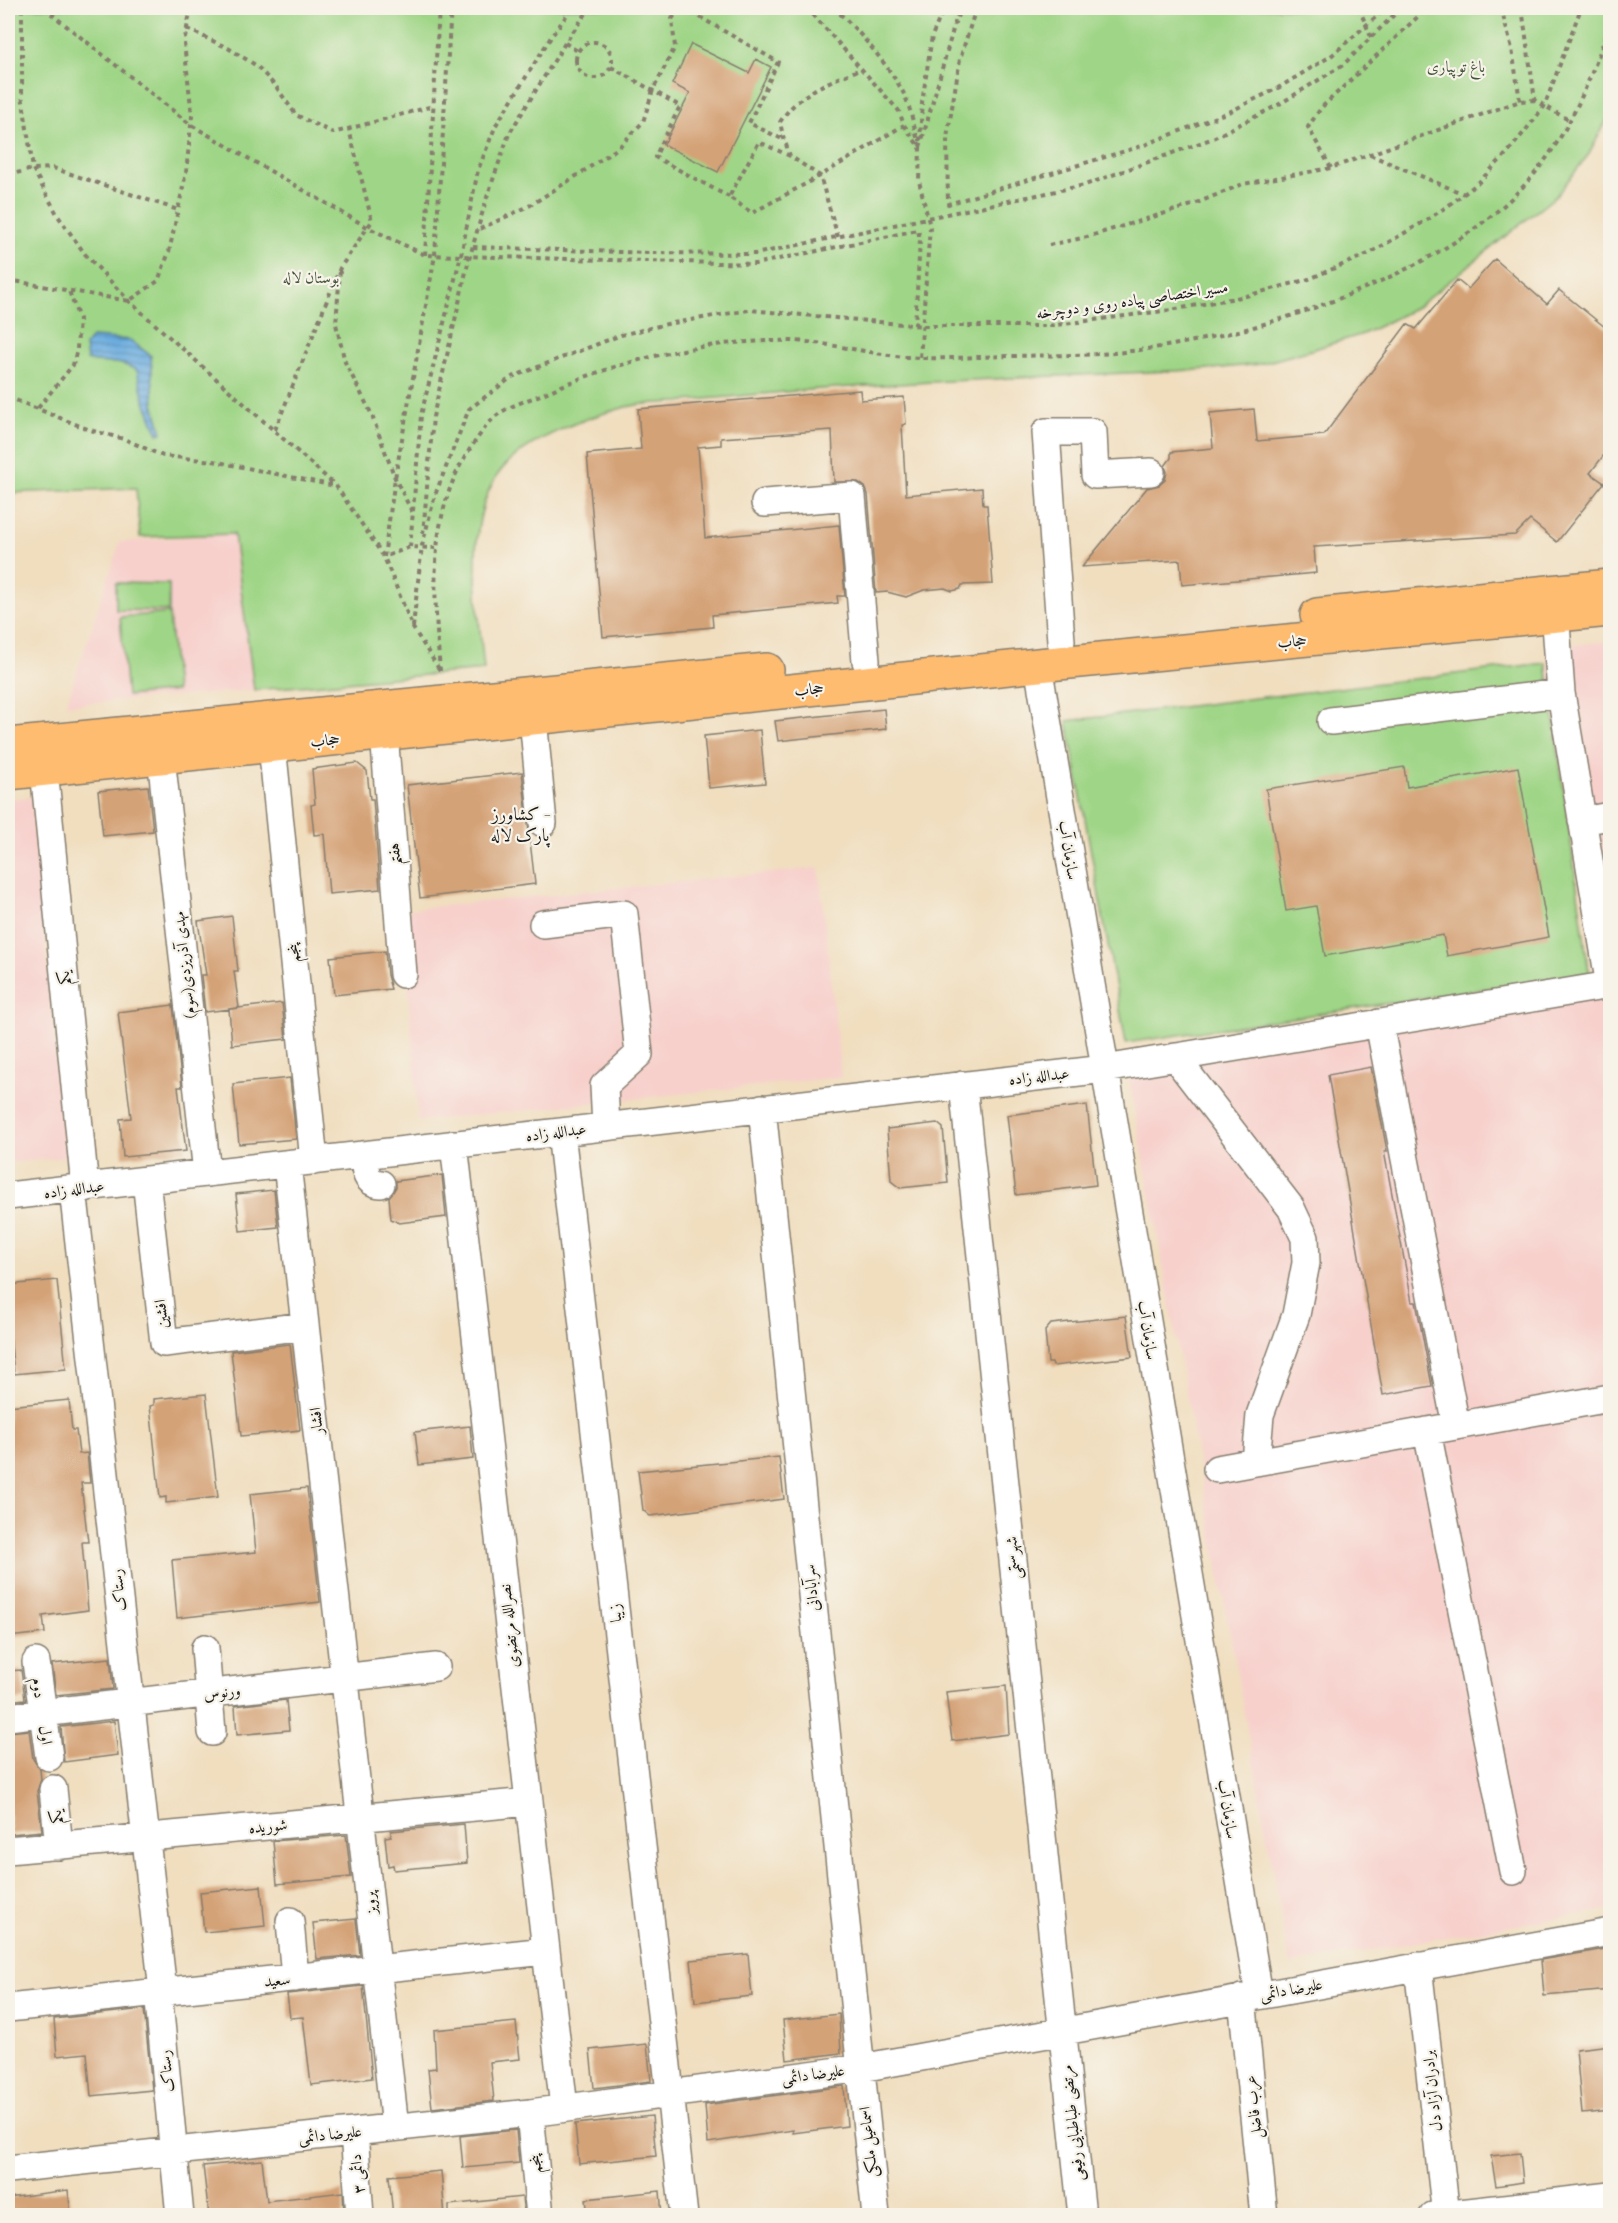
<svg xmlns="http://www.w3.org/2000/svg" width="1618" height="2223" font-family="'IM FELL French Canon',Amiri,serif">
	<defs>
		<pattern id="water-rules" width="6" height="5" patternUnits="userSpaceOnUse" patternTransform="scale(1.5)"><rect width="6" height="5" fill="#6cade0"/><path d="M0 2.5h6" fill="none" stroke="#588cb5"/></pattern>
	</defs>
	<rect width="100%" height="100%" fill="#f7f3e8"/>
	<filter id="ink" filterUnits="userSpaceOnUse"><feTurbulence type="fractalNoise" baseFrequency=".0167" numOctaves="2"/><feDisplacementMap in="SourceGraphic" scale="12" xChannelSelector="R" yChannelSelector="G"/><feConvolveMatrix kernelMatrix="1 2 1 2 8 2 1 2 1" color-interpolation-filters="sRGB"/></filter>
	<filter id="wash" filterUnits="userSpaceOnUse"><feTurbulence type="fractalNoise" baseFrequency=".008" numOctaves="4" result="noise"/><feDisplacementMap in="SourceGraphic" scale="24" xChannelSelector="R" yChannelSelector="G"/><feGaussianBlur stdDeviation="1.35" result="paint"/><feColorMatrix in="noise" values="0 0 0 0 0 0 0 0 0 0 0 0 0 0 0 0 0 1.4 0 .05"/><feComposite in="paint" operator="in"/></filter>
	<g filter="url(#wash)">
		<rect width="100%" height="100%" fill="#f0debf"/>
		<path fill="#f7d0cc" d="M235 534 254 690 66 705 120 542Z
			M1610 641V1909L1290 1964 1124 1051 1595 977 1546 648Z
			M31 797 66 1157 8 1163V799Z
			M819 868 841 1077 418 1121 403 910Z"/>
		<path fill="#9fd586" stroke="#5e7851" stroke-width="1.5" d="M8 8H1610V114L1589 154 1556 196 1417 307 1388 322 1363 334 1311 350 1260 364 1213 369C1070 376 927 380 785 392 749 395 714 398 678 402 661 403 643 403 626 407 587 417 523 440 499 473 462 524 479 611 484 670L254 690 234 534 140 537 136 488 8 493Z
			M116 583 169 584V611L116 610Z
			M169 613 176 691 127 696 120 617Z
			M1546 663 1589 973 1126 1043 1067 721Z"/>
		<path fill="url(#water-rules)" stroke="#44647e" stroke-width="1.5" d="M92 337 130 340 151 356 154 404 162 433 158 434 144 399 137 370C130 367 124 364 117 363 106 362 98 364 87 360L85 345Z"/>
		<g id="blocks">
			<path fill="#d4a277" d="M691 44 749 73 756 59 771 67 718 172 664 145 690 93 672 84Z
				M1495 259 1547 304 1559 290 1611 332V446L1590 473 1604 483 1557 542 1530 520 1515 535 1314 547 1316 573 1182 585 1180 560 1082 567 1147 488 1159 485 1165 480 1167 472 1165 466 1171 458V452L1213 448 1210 413 1254 409 1257 441 1324 435 1407 324 1416 329 1457 280 1468 289Z
				M860 390 861 400 904 397 906 424 902 425 906 495 982 488 983 505H987L993 584 962 585 960 589 952 591 945 588 924 590 906 597 887 592 876 593 868 494 865 487 858 482H834L832 430 721 438V445L698 447 705 538 839 525 845 596H837L838 603 712 615 713 627 603 637 587 454 641 449 638 409Z
				M884 709 886 729 778 741 775 721Z
				M760 730 765 783 709 788 704 736Z
				M357 763 367 771 370 799H373L380 889 329 894 324 834 314 835 311 805 315 804 312 769Z
				M1404 767 1407 787 1518 767 1549 937 1447 956 1443 935 1325 956 1316 906 1286 911 1266 789Z
				M522 772 535 884 420 898 407 785Z
				M148 786 153 831 103 836 98 791Z
				M232 916 238 971H234L239 1008 205 1012 201 975H206L198 921Z
				M385 951 387 975 391 989 334 995 330 957Z
				M282 1003 286 1039 232 1045 229 1009Z
				M173 1005 182 1087H178L186 1151 123 1157 120 1119 131 1118 118 1012Z
				M1371 1067 1387 1151H1384L1412 1302H1416L1432 1386 1383 1395 1328 1075Z
				M290 1078 296 1139 239 1144 233 1084Z
				M1087 1105 1096 1185 1016 1195 1007 1115Z
				M937 1123 943 1128 948 1183 900 1188 891 1181 887 1129Z
				M442 1175 446 1217 399 1223 391 1219 389 1197 396 1187V1181Z
				M274 1190 278 1227 240 1231 236 1194Z
				M57 1280 66 1369 14 1374 8 1315V1285Z
				M1126 1316 1132 1357 1053 1366 1052 1363H1048L1045 1331 1051 1324Z
				M290 1344 300 1430 241 1436 231 1351Z
				M206 1394 218 1497 166 1503V1497L160 1498 150 1406 154 1405V1399Z
				M69 1400 72 1430H76L79 1454 87 1453 90 1483H81L88 1542H82L88 1610 43 1616 45 1633 8 1637V1406Z
				M470 1426 473 1459 419 1465 415 1432Z
				M779 1457 784 1499 650 1516 643 1510 638 1471Z
				M307 1488 320 1602 177 1618 172 1560 256 1552 250 1494Z
				M110 1658 113 1689 56 1695 52 1664Z
				M21 1670 25 1699 8 1701V1671Z
				M1006 1686 1009 1734 952 1741 946 1692Z
				M286 1700 289 1730 237 1735 235 1706Z
				M114 1721 118 1755 64 1762 61 1727Z
				M29 1730 33 1759 40 1769 41 1780 37 1791 42 1831 11 1834 8 1800V1732Z
				M464 1824 467 1863 394 1870 393 1865 388 1866 385 1837 391 1836V1831Z
				M346 1835 351 1877 277 1884 273 1841Z
				M261 1886 265 1926 204 1932 200 1892Z
				M356 1919 360 1955 317 1959 313 1923Z
				M1611 1948V1990L1544 1996 1541 1960Z
				M748 1954 752 1996 695 2002 691 1960Z
				M363 1986 372 2078 311 2085 303 2017 290 2018 287 1994Z
				M144 2009 152 2090 91 2096 87 2053 57 2056 54 2019Z
				M839 2014 841 2053 787 2060 783 2020Z
				M516 2022 520 2059 490 2062 494 2101 432 2108 428 2069 436 2068 434 2030Z
				M647 2044 651 2081 594 2088 590 2050Z
				M1611 2045V2111L1582 2114 1576 2049Z
				M844 2086 847 2126 793 2133V2130L708 2143 705 2105Z
				M652 2116 656 2156 579 2164 575 2124Z
				M516 2130 519 2163 463 2168 460 2136Z
				M1520 2153 1523 2182 1496 2186 1491 2156Z
				M262 2160 267 2201 343 2192 344 2216H209L203 2166Z
				M441 2171 445 2216H393L389 2176Z
				M68 2190 71 2216H8V2198Z
				M660 2191 662 2216H588L586 2199Z
				M522 2197 524 2216H449V2205Z"/>
		</g>
	</g>
	<g filter="url(#ink)">
		<use href="#blocks" fill-opacity="0" stroke="#867d6e" stroke-width="1.5"/>
		<g fill="none" stroke-linecap="round" stroke-linejoin="round">
			<defs>
				<path id="minor" d="M765 503 852 496 866 661
					M1554 596 1561 693 1610 986
					M1061 641 1046 432H1093L1095 475 1151 472
					M1038 665 1259 1995
					M533 718 543 823
					M1331 721 1561 693
					M384 733 403 974
					M272 745 314 1161
					M161 757 207 1173
					M44 769 85 1188
					M1582 821 1610 816
					M543 924 624 914 639 1054 604 1086 606 1127
					M1379 1023 1456 1426
					M1175 1057 1291 1208 1305 1238 1306 1263 1296 1315 1260 1415 1256 1462
					M963 1085 1082 2216
					M762 1108 876 2216
					M561 1132 684 2216
					M454 1144 564 2108
					M364 1155C365 1168 364 1183 381 1184
					M287 1164 395 2127
					M146 1180 164 1343 305 1326
					M73 1189 163 1991
					M8 1196 1105 1069 1610 985
					M1427 1431 1513 1871
					M1217 1469 1610 1398
					M205 1648 212 1732
					M36 1662 49 1757
					M8 1717 436 1667
					M53 1789 59 1846
					M8 1850 529 1802
					M290 1921 295 1978
					M1418 1966 1446 2216
					M158 1992 180 2216
					M1242 1998 1264 2216
					M8 2008 546 1951
					M530 2113 540 2216
					M354 2132 360 2216
					M8 2169 530 2113 861 2068 1610 1932
					M1433 2216 1610 2196"/>
				<path id="major" d="M1317 615 1610 586
					M8 745 767 670
					M8 773 1038 665 1610 610"/>
			</defs>
			<use href="#minor" stroke="#867d6e" stroke-width="30"/>
			<use href="#major" stroke="#867d6e" stroke-width="36"/>
			<path stroke="#867d6e" stroke-width="4" stroke-dasharray="4.5 4.5" stroke-linecap="butt" d="M22 8V95L33 169 58 216 85 254 129 301 336 486 384 557 413 628 439 669
				M44 8 191 125 367 227 425 255 755 264 918 230 920 240 915 325
				M684 8 778 62 749 123 784 140
				M807 8 899 111 904 125 920 148 919 181 930 227 920 358
				M833 8C854 24 892 70 904 94 911 109 914 128 919 144
				M976 8 960 59 947 138 948 204 1142 146 1231 111 1278 88 1331 56 1386 8
				M1359 8 1371 37
				M1501 8 1512 49 1520 101
				M1522 8 1535 100 1570 121
				M8 12 10 8
				M187 29 228 48 257 66 277 88 296 115 333 133 433 106
				M576 60a18 18 0 1 1 36 0a18 18 0 1 1-36 0Z
				M565 43 579 52
				M611 67 680 106 655 157 729 197
				M920 141 922 103 932 36 944 8
				M920 147 956 19 962 8
				M1370 155 1464 194
				M790 156 759 142 729 197 752 213 820 176 904 125
				M1331 168 1308 127 1321 108 1427 8
				M8 175 33 169 53 168 178 210
				M480 229 529 206 581 173 618 148 643 122 653 90 675 47 672 19 680 8
				M838 237 820 176 790 156 783 136 780 122C799 92 830 81 861 69
				M1049 245 1087 237 1192 205 1243 184 1331 168 1520 101 1535 100
				M473 247 649 253 755 254 1085 185 1211 139 1278 105 1343 65 1401 8
				M425 255 439 8
				M340 271 336 324 345 362 371 413 395 478 412 512
				M8 280 129 301 158 281 169 252 186 173 192 116 184 43 191 8
				M8 397 90 430 124 439 163 456 213 461 335 486
				M38 408 73 365 77 349 79 319 69 291
				M275 430 340 268 372 221 349 129
				M423 534 433 417 468 263 486 200 509 134 565 43 590 8
				M422 546 435 495 469 409 512 377 621 335 667 324 749 310 923 326H1048L1171 310 1246 296 1309 279 1368 254 1427 220 1452 203 1478 183 1509 151 1544 107 1581 8
				M410 547 421 415 461 255 478 170 496 125 551 37 572 8
				M436 548 410 547 384 557 395 478 435 255 451 8
				M413 627 422 545
				M440 671C434 595 426 512 472 446 479 436 487 424 496 416 510 405 529 400 545 393 623 359 707 339 793 341 836 343 879 357 923 358 954 359 985 356 1016 356 1051 355 1088 356 1124 352 1216 341 1299 318 1383 280 1441 254 1499 219 1539 168 1573 125 1592 75 1610 24"/>
			<use href="#minor" stroke="#fff" stroke-width="27"/>
			<use href="#major" stroke="#febc70" stroke-width="33"/>
		</g>
	</g>
	<g text-anchor="middle" dominant-baseline="central" stroke-width="4.5" stroke-linejoin="round" paint-order="stroke">
		<g font-size="16" fill="#43543c" stroke="#f7f3e8">
			<text x="1456" y="66">باغ توپیاری</text>
			<text x="311" y="277">بوستان لاله</text>
		</g>
		<g font-size="16" fill="#1c1c1c" stroke="#f7f3e8">
			<text transform="translate(1132 300) rotate(-8)">مسیر اختصاصی پیاده روی و دوچرخه</text>
			<text transform="translate(1292 641) rotate(-5)">حجاب</text>
			<text transform="translate(809 689) rotate(-6)">حجاب</text>
			<text transform="translate(325 740) rotate(-6)">حجاب</text>
			<text transform="translate(1069 850) rotate(81)">سازمان آب</text>
			<text transform="translate(394 854) rotate(-94)">هفتم</text>
			<text transform="translate(293 953) rotate(-96)">پنجم</text>
			<text transform="translate(184 965) rotate(-96)">مهدی آذریزدی(سوم)</text>
			<text transform="translate(64 978) rotate(-96)">یکم</text>
			<text transform="translate(1039 1076) rotate(-6)">عبدالله زاده</text>
			<text transform="translate(556 1132) rotate(-7)">عبدالله زاده</text>
			<text transform="translate(74 1189) rotate(-7)">عبدالله زاده</text>
			<text transform="translate(161 1314) rotate(-96)">افشین</text>
			<text transform="translate(1148 1330) rotate(81)">سازمان آب</text>
			<text transform="translate(316 1421) rotate(-96)">افشار</text>
			<text transform="translate(1013 1558) rotate(-96)">شهرستمی</text>
			<text transform="translate(811 1588) rotate(-96)">سرآبادانی</text>
			<text transform="translate(118 1590) rotate(-96)">رستاک</text>
			<text transform="translate(615 1613) rotate(-96)">زیبا</text>
			<text transform="translate(509 1626) rotate(-96)">نصرالله مرتضوی</text>
			<text transform="translate(39 1688) rotate(83)">دوم</text>
			<text transform="translate(222 1692) rotate(-7)">ورنوس</text>
			<text transform="translate(46 1735) rotate(81)">اول</text>
			<text transform="translate(1228 1809) rotate(81)">سازمان آب</text>
			<text transform="translate(56 1817) rotate(-96)">یکم</text>
			<text transform="translate(268 1826) rotate(-5)">شوریده</text>
			<text transform="translate(370 1903) rotate(-96)">پرویز</text>
			<text transform="translate(277 1980) rotate(-6)">سعید</text>
			<text transform="translate(1291 1989) rotate(-10)">علیرضا دائمی</text>
			<text transform="translate(166 2071) rotate(-96)">رستاک</text>
			<text transform="translate(813 2074) rotate(-8)">علیرضا دائمی</text>
			<text transform="translate(1432 2091) rotate(-96)">برادران آزاد دل</text>
			<text transform="translate(1253 2107) rotate(-96)">عرب فاضل</text>
			<text transform="translate(1072 2123) rotate(-96)">مرتضی طباطبایی رفیعی</text>
			<text transform="translate(330 2134) rotate(-6)">علیرضا دائمی</text>
			<text transform="translate(868 2142) rotate(-96)">اسماعیل ملکی</text>
			<text transform="translate(535 2164) rotate(-96)">پنجم</text>
			<text transform="translate(357 2174) rotate(-95)">دائمی ۳</text>
		</g>
		<g font-size="18" fill="#1c1c1c" stroke="#f7f3e8">
			<text x="520" y="814">کشاورز -<tspan x="520" dy="21">پارک لاله</tspan></text>
		</g>
	</g>
	<rect width="1618" height="2223" fill="none" stroke="#f7f3e8" stroke-width="30"/>
</svg>
